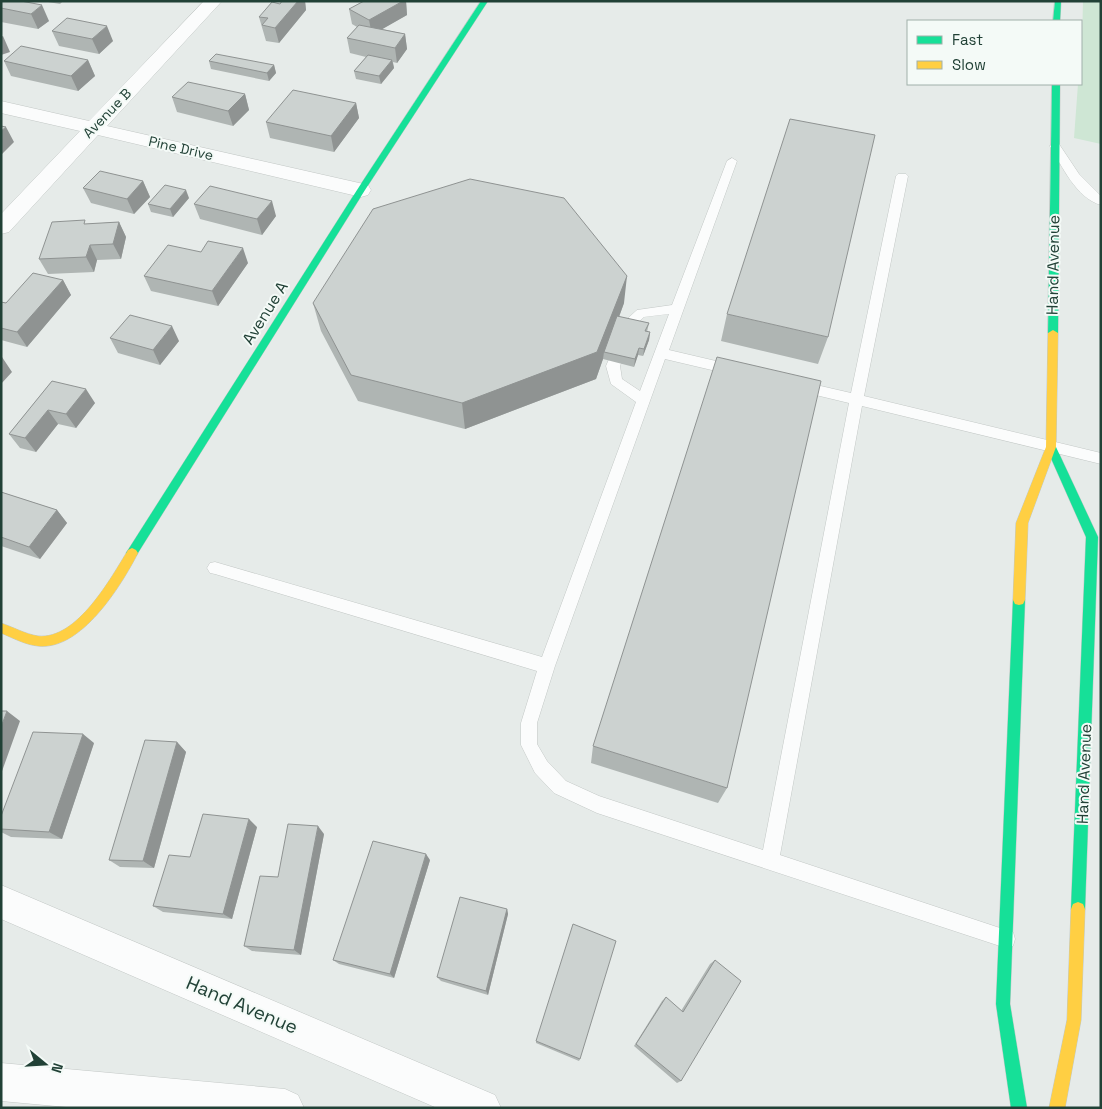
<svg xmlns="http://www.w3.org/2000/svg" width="1102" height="1109" font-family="'Space Grotesk',sans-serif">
	<rect width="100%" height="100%" fill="#e6ebe9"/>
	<path fill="#cee6d4" d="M1083 1H1101V144L1074 138 1078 84H1081Z"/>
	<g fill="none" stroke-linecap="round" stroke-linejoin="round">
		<defs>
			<path id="lane" d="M1055 143 1059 144 1079 174 1101 196V205C1076 198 1062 166 1050 146Z
				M732 158 737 161 669 350 733 365 738 367 740 370 738 373 733 375 665 359 555 666 537 723V744L547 761 566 781 599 796 763 850 849 403 799 391 794 390 792 386 794 382 799 381 851 393 896 176 898 174H906L908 176 864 396 1101 453V464L862 406 780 855 1006 930 1013 932 1015 939 1013 946 1006 948 597 813 554 793 535 773 521 745V723L537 671 215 574 210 573 207 568 210 563 215 562 542 657 636 402 611 384 606 366 626 320 637 310 672 305 727 161ZM669 314 640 391 622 379 620 366 635 325 644 317Z"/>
			<path id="street" d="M204 1H222L107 126 368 185 371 190 368 195 361 197 98 135 9 232 1 234V214L80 131 1 113V101L89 121Z
				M1 885 495 1095 501 1108H437L1 919Z
				M1 1063 285 1089 298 1095 304 1108H77L1 1101Z"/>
			<path id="fast" d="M481 1H488L365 190 136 556H128L126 553 128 550 357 190Z
				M1055 1H1061L1060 21H1053Z
				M1052 84H1060L1058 333 1053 336 1048 333Z
				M1051 443 1056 447 1098 537 1085 909 1083 914 1078 916 1073 914 1071 909 1086 537 1046 447Z
				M1019 595 1023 596 1025 600 1010 1004 1027 1108H1011L996 1004 1013 600 1015 596Z"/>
			<path id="slow" d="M1053 330 1058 333 1056 447 1028 523 1025 600 1023 604 1019 605 1015 604 1013 600 1016 523 1046 447 1048 333Z
				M132 548 136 550 138 553C121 586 81 651 38 646 26 645 13 638 1 633V623C13 627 25 634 38 636 77 640 111 578 128 550Z
				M1078 902 1083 904 1085 909 1081 1020 1065 1108H1049L1067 1020 1071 909 1073 904Z"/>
		</defs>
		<use href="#lane" stroke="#c3c8c6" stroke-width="1"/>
		<use href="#street" stroke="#c3c8c6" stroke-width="1"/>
		<use href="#fast" stroke="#c1c9c6" stroke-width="1"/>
		<use href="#slow" stroke="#c1c9c6" stroke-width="1"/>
		<use href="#lane" fill="#fbfcfc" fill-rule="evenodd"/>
		<use href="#street" fill="#fbfcfc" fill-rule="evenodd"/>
		<use href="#fast" fill="#16e098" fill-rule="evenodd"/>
		<use href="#slow" fill="#ffcf43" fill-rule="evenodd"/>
	</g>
	<path fill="#afb5b3" d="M1 1 49 21 38 29 1 22Z
		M42 1H63L60 4Z
		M282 1H305L306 10 279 43 266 41 259 17 280 4Z
		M364 1H406L407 15 382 29 405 34 407 49 397 63 393 62 394 68 381 84 356 79 354 71 366 57 350 53 347 38 357 27 352 24 349 9Z
		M52 31 113 41 99 54 59 46Z
		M88 60 95 76 78 91 11 76 4 61Z
		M209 61 274 65 276 73 269 81 211 69Z
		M245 94 249 110 233 126 177 112 172 97Z
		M356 103 359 118 334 152 270 138 266 122Z
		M143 181 150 197 134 214 91 203 83 188Z
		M189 198 173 217 151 212 148 204Z
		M194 204 276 216 262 235 200 219Z
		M119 222 126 237 121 259 97 260 94 272 48 274 39 259 87 224Z
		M248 263 218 306 151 291 144 276Z
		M63 280 71 295 27 347 1 340V302L6 303Z
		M313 303H624L619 317 649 323 647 332H650L649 340 643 356 638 355 634 367 603 359 596 379 465 429 358 401 321 331Z
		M727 314 828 337 818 364 721 341Z
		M110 338 179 341 160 365 118 353Z
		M52 381 95 403 76 428 58 424 36 452 20 448 9 434Z
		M1 492 57 510 67 523 40 559 1 546Z
		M177 742 186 752 154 868 120 867 109 860Z
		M94 743 62 839 11 837 1 832V816Z
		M593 746 727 788 718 803 591 763Z
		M257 827 232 919 163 912 153 906 190 857Z
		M324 834 301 955 252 951 244 946 278 877Z
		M430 860 394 978 339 964 333 960Z
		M507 909 508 914 488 995 441 981 437 977Z
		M715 960 681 1081 677 1083 634 1046 662 1001 666 997 681 1011 710 964Z
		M536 1041 580 1059 579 1061 536 1043Z"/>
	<path fill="#8f9392" d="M298 1H305L306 10 279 43 275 28Z
		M403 1H406L407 15 372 35 369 20Z
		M42 5 49 21 38 29 31 14Z
		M107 26 113 41 99 54 92 39Z
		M405 34 407 49 397 63 395 48Z
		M3 36 10 52 1 55V37Z
		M88 60 95 76 78 91 71 76Z
		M392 60 394 68 381 84 379 76Z
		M274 65 276 73 269 81 267 73Z
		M245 94 249 110 233 126 228 111Z
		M356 103 359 118 334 152 331 136Z
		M6 127 14 142 1 155V131Z
		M143 181 150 197 134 214 127 199Z
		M186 190 189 198 173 217 170 209Z
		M272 201 276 216 262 235 257 219Z
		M119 222 126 237 121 259 113 244Z
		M90 245 97 260 94 272 86 257Z
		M243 248 248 263 218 306 212 291Z
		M627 276 624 303 606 352H604L603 359 596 379 465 429 462 403Z
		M63 280 71 295 27 347 17 332Z
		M172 326 179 341 160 365 153 350Z
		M650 332 649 340 643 356 644 349Z
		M639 348 638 355 634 367 635 359Z
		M2 357 12 372 1 384V358Z
		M86 389 95 403 76 428 66 414Z
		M48 410 58 424 36 452 25 438Z
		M57 510 67 523 40 559 29 547Z
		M7 711 20 721 1 774V727Z
		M83 734 94 743 62 839 49 832Z
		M177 742 186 752 154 868 143 861Z
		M249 819 257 827 232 919 223 914Z
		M318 826 324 834 301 955 294 950Z
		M426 854 430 860 394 978 390 974Z
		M507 909 508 914 488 995 486 991Z"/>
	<path fill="#ccd2d0" stroke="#8f9392" d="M1 1H21L42 5 31 14 1 8Z
		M282 1H298L275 28 262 25 268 18 259 17 272 2 280 4Z
		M364 1H403L369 20 349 9Z
		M67 18 107 26 92 39 52 31Z
		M359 25 405 34 395 48 347 38Z
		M21 46 88 60 71 76 4 61Z
		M216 54 274 65 267 73 209 61Z
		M368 55 392 60 379 76 354 71Z
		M188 82 245 94 228 111 172 97Z
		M293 90 356 103 331 136 266 122Z
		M790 119 875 135 828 337 727 314Z
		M1 126 6 127 1 131Z
		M100 171 143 181 127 199 83 188Z
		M470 179 564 198 627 276 597 352 462 403 351 375 313 303 373 209Z
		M165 185 186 190 170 209 148 204Z
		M210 186 272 201 257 219 194 204Z
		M85 220 84 224 119 222 113 244 90 245 86 257 39 259 52 222Z
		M208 241 243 248 212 291 144 276 168 245 201 252Z
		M33 273 63 280 17 332 1 328V302L6 303Z
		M130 315 172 326 153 350 110 338Z
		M617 316 649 323 645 331 650 332 644 349 639 348 635 359 604 352Z
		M717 357 821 381 727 788 593 746Z
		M52 381 86 389 66 414 48 410 25 438 9 434Z
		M1 492 57 510 29 547 1 537Z
		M1 711H7L1 727Z
		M33 732 83 734 49 832 1 829V816Z
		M145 740 177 742 143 861 109 860Z
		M203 814 249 819 223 914 153 906 169 855 190 857Z
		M288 824 318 826 294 950 244 946 260 876 278 877Z
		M373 841 426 854 390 974 333 960Z
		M460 897 507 909 486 991 437 977Z
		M573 924 616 941 580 1059 536 1041Z
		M715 960 741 981 681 1081 636 1044 666 997 683 1012Z"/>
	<g text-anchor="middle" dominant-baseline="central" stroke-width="4" stroke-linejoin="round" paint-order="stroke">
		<g font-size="14" fill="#214136" stroke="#f4faf7">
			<text transform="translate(107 113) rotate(-46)">Avenue B</text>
			<text transform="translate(181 148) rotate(13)">Pine Drive</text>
		</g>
		<g font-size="16" fill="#214136" stroke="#f4faf7">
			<text transform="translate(1053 265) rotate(-89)">Hand Avenue</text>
			<text transform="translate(265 313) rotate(-58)">Avenue A</text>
			<text transform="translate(1084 774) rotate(-88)">Hand Avenue</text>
		</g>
		<g font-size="19" fill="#214136" stroke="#f4faf7">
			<text transform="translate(242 1005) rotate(23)">Hand Avenue</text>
		</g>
	</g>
	<rect width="1102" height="1109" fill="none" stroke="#214136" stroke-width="5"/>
	<rect x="907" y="20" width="175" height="65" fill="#f4faf7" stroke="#a0b0aa"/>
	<rect x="917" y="36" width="25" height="8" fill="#16e098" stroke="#a0b0aa"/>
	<text x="952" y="45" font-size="15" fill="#214136">Fast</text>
	<rect x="917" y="61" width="25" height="8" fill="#ffcf43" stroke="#a0b0aa"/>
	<text x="952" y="70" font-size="15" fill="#214136">Slow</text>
	<g transform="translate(45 1064) rotate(108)" stroke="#f4faf7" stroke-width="4" paint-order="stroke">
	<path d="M0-4L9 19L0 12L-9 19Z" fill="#214136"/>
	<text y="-8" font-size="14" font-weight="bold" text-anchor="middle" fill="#214136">N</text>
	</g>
</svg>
